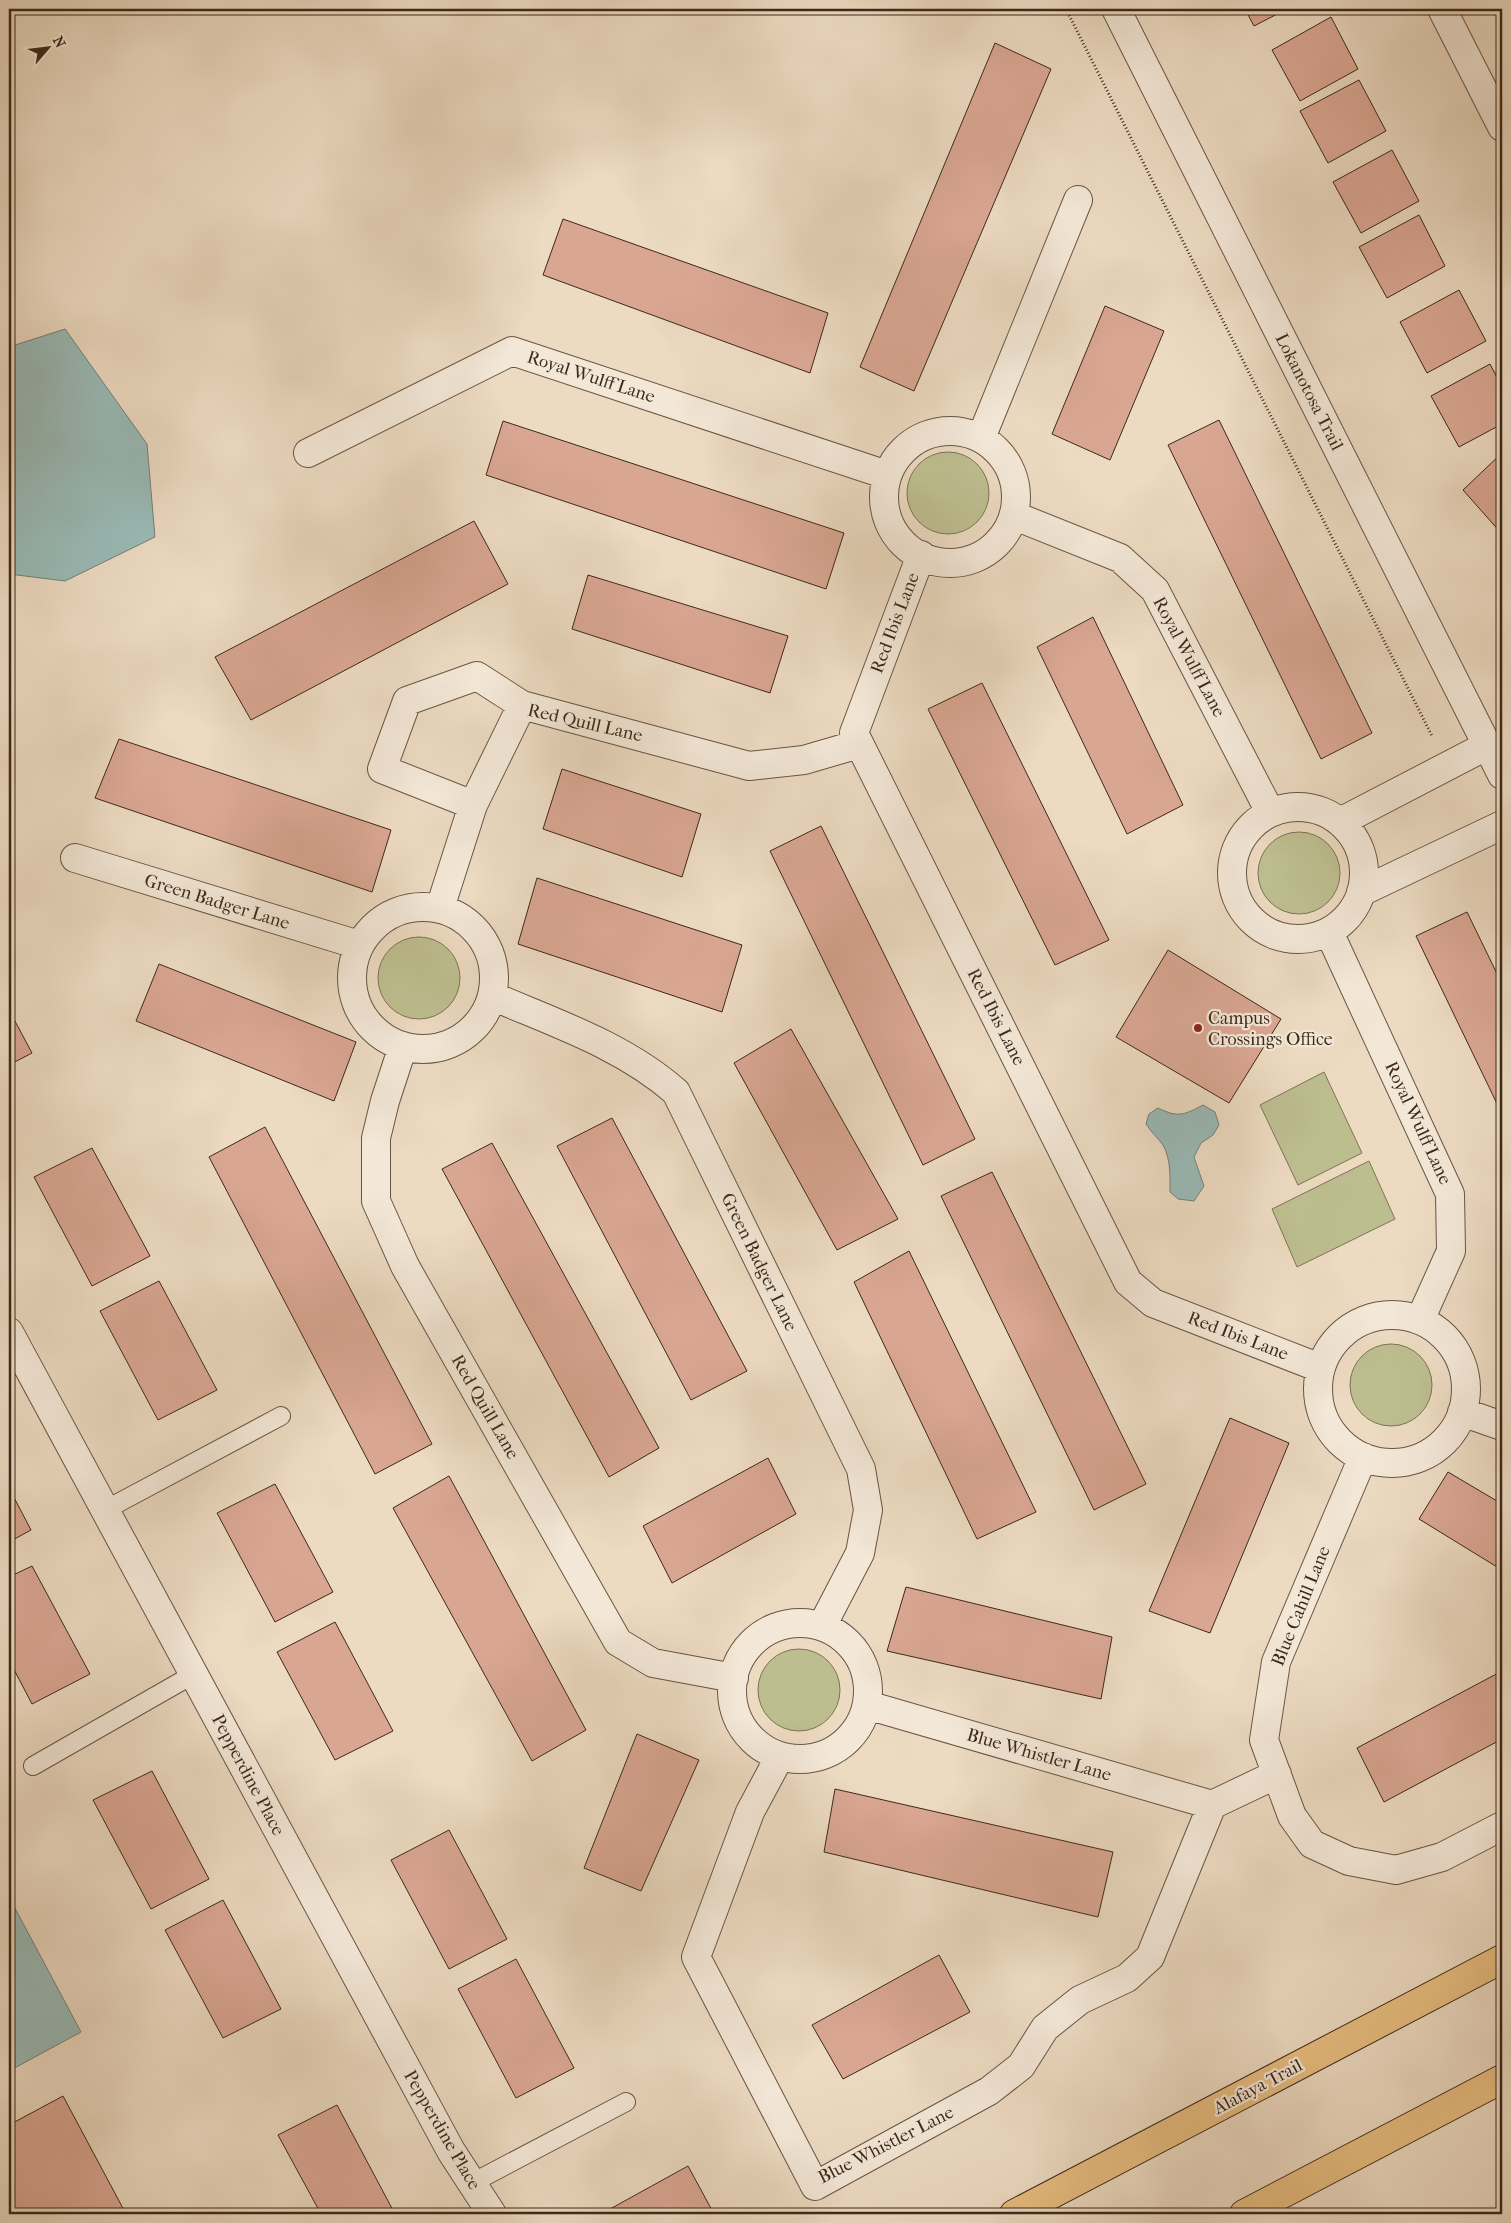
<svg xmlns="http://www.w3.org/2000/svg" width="1511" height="2223" font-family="'IM FELL French Canon',serif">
	<rect width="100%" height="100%" fill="#ecdac1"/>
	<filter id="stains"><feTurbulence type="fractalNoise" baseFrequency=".004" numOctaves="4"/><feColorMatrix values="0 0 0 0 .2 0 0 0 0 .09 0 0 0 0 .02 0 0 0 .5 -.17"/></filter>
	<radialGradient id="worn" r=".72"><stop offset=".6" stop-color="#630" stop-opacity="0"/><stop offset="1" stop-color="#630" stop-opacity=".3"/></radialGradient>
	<path fill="#bdbe90" stroke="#7d7454" d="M907 493a41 41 0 1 1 82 0a41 41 0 1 1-82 0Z
		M1258 873a41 41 0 1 1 82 0a41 41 0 1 1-82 0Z
		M378 978a41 41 0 1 1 82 0a41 41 0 1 1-82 0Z
		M1324 1072 1362 1153 1298 1185 1260 1105Z
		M1369 1161 1395 1219 1297 1267 1272 1209Z
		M1350 1385a41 41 0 1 1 82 0a41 41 0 1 1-82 0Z
		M758 1690a41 41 0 1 1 82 0a41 41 0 1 1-82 0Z"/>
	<path fill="#99bab6" stroke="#748077" d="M65 329 147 444 155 537 65 581 9 574V347Z
		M1203 1105 1215 1112 1219 1125 1213 1135 1201 1143 1194 1157 1204 1186 1194 1201 1178 1199 1170 1192C1170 1177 1171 1159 1163 1145 1158 1138 1151 1132 1146 1124L1149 1114 1158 1108C1178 1118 1184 1115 1203 1105Z
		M9 1897 81 2032 9 2071Z"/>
	<path fill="#d9a692" stroke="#3d2919" d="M1245 9H1287L1254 26Z
		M1331 17 1358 69 1300 101 1272 50Z
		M995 43 1051 69 914 391 860 367Z
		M1359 80 1386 131 1328 163 1300 111Z
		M1392 150 1419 201 1361 233 1333 182Z
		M1419 215 1445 266 1387 298 1359 247Z
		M563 219 828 313 810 373 543 275Z
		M1459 290 1486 341 1427 373 1400 322Z
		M1105 306 1164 331 1110 460 1052 434Z
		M1490 364 1502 387V424L1459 447 1431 396Z
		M1219 420 1372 733 1321 759 1168 445Z
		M503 421 844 533 826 589 486 475Z
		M1502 453V534L1463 490Z
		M474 521 508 584 251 720 215 657Z
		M588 575 788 636 770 693 572 629Z
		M1093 617 1183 805 1127 834 1037 647Z
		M982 683 1109 940 1055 965 928 709Z
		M119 739 391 830 372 892 95 798Z
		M562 769 701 814 682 877 543 829Z
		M821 826 975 1139 923 1165 770 851Z
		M537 878 742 945 722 1012 518 944Z
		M1467 912 1502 984V1114L1416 936Z
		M1168 950 1281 1019 1229 1103 1116 1037Z
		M159 964 356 1042 334 1101 136 1021Z
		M9 1010 32 1053 9 1065Z
		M791 1029 898 1219 837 1250 734 1063Z
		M612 1118 747 1371 691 1400 557 1146Z
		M265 1127 432 1444 375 1474 209 1157Z
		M492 1143 659 1448 609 1477 442 1169Z
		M92 1148 150 1256 92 1286 34 1177Z
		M992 1172 1146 1484 1094 1510 941 1196Z
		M909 1251 1036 1512 977 1539 854 1282Z
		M159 1281 217 1390 158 1420 100 1311Z
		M1230 1418 1289 1443 1210 1633 1149 1611Z
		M768 1458 796 1514 672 1583 643 1526Z
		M1448 1472 1502 1504V1570L1419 1519Z
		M449 1476 586 1730 532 1761 393 1508Z
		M275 1484 333 1592 275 1622 217 1513Z
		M9 1488 31 1530 9 1542Z
		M32 1566 90 1674 32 1704 9 1660V1577Z
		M906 1587 1112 1637 1101 1699 887 1651Z
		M335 1622 393 1731 335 1760 277 1652Z
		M1502 1671V1739L1384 1802 1357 1748Z
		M637 1734 699 1760 641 1891 584 1868Z
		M152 1771 209 1879 151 1909 93 1800Z
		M835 1789 1113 1852 1098 1917 824 1852Z
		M449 1830 507 1939 449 1969 391 1860Z
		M223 1900 281 2009 223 2038 165 1930Z
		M939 1955 970 2012 843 2079 812 2025Z
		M516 1959 574 2068 516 2098 458 1989Z
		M63 2096 126 2214H9V2125Z
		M337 2105 395 2214H321L278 2135Z
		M688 2166 714 2214H601Z"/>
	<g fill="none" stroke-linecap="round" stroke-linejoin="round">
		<defs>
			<path id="service" d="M105 1510 281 1416
				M33 1766 194 1674
				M472 2183 626 2102"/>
			<path id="minor" d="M1442 9 1502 127
				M884 497a66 66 0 1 1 132 0a66 66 0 1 1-132 0Z
				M981 438 1078 200
				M308 453 512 351 887 475
				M1015 516 1120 558 1155 590 1270 812
				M921 555 854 733 1128 1282 1153 1303 1320 1368
				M473 805 382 769 407 701 477 676 522 705
				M1232 873a66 66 0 1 1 132 0a66 66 0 1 1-132 0Z
				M1340 822 1488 745
				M75 858 359 945
				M1361 892 1502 825
				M352 978a71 71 0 1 1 142 0a71 71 0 1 1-142 0Z
				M440 908 473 805 522 705 749 766 804 760 859 744
				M1329 932 1450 1194 1451 1251 1420 1320
				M492 996C555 1023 624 1046 676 1092L861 1469 868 1510 860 1553 822 1626
				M403 1046 385 1101 376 1138V1201L405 1266 618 1642 653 1663 734 1678
				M1318 1389a74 74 0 1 1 148 0a74 74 0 1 1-148 0Z
				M9 1332 451 2151 492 2214
				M1462 1412 1502 1426
				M1363 1457 1276 1662 1264 1740 1292 1816 1312 1844 1349 1861 1396 1870 1442 1857 1502 1826
				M732 1691a68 68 0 1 1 136 0a68 68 0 1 1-136 0Z
				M867 1705 1212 1805
				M780 1756 750 1812 696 1957 815 2186 989 2091 1021 2066 1045 2028 1080 2000 1127 1978 1150 1957 1212 1805 1277 1774"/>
			<path id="tertiary" d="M1116 9 1502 775"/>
			<path id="primary" d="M1014 2214 1502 1959
				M1244 2214 1502 2079"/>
		</defs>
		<use href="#service" stroke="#695543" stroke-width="20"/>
		<use href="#minor" stroke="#695543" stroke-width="30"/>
		<use href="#tertiary" stroke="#695543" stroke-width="30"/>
		<use href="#primary" stroke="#3d2919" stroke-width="30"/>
		<path stroke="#3d2919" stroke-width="3" stroke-dasharray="1 2.5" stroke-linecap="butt" d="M1066 9 1432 736
			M1497 865 1502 876"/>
		<use href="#service" stroke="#f3e7d7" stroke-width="18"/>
		<use href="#minor" stroke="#f3e7d7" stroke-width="28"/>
		<use href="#tertiary" stroke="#f3e7d7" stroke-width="28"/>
		<use href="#primary" stroke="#e6bd80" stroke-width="28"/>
	</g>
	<circle fill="#8f2418" stroke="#f3e7d7" stroke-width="2" cx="1198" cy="1028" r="5"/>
	<g text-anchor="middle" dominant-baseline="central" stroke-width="4.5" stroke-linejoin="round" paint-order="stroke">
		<g font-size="18" fill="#3d2919" stroke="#f3e7d7">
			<text transform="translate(591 377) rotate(18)">Royal Wulff Lane</text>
			<text transform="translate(1309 392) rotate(63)">Lokanotosa Trail</text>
			<text transform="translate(895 623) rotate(-69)">Red Ibis Lane</text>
			<text transform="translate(1189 657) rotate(62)">Royal Wulff Lane</text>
			<text transform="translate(585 723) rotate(13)">Red Quill Lane</text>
			<text transform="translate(217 902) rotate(17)">Green Badger Lane</text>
			<text transform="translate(996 1017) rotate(63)">Red Ibis Lane</text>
			<text transform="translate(1418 1123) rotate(65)">Royal Wulff Lane</text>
			<text transform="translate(759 1262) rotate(64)">Green Badger Lane</text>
			<text transform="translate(1238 1336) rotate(21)">Red Ibis Lane</text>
			<text transform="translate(485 1407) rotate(60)">Red Quill Lane</text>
			<text transform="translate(1301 1606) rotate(-68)">Blue Cahill Lane</text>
			<text transform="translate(1039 1755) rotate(16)">Blue Whistler Lane</text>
			<text transform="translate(248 1775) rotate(62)">Pepperdine Place</text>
			<text transform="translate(1258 2087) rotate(-28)">Alafaya Trail</text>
			<text transform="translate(442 2130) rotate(60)">Pepperdine Place</text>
			<text transform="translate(886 2145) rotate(-27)">Blue Whistler Lane</text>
		</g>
		<g font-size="18" fill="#3d2919" stroke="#f3e7d7" text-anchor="start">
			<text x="1208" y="1018">Campus<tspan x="1208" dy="21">Crossings Office</tspan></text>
		</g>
	</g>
	<rect width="1511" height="2223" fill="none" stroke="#ecdac1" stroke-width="30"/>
	<rect x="10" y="10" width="1491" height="2203" fill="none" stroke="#3d2919" stroke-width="2.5"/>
	<rect x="15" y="15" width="1481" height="2193" fill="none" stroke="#3d2919"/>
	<g transform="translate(48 48) rotate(62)" stroke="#f3e7d7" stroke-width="4" paint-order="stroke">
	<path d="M0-4L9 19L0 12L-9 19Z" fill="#3d2919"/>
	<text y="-8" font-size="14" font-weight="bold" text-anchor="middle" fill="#3d2919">N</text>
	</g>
	<rect width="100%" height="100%" filter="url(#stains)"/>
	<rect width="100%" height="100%" fill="url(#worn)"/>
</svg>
